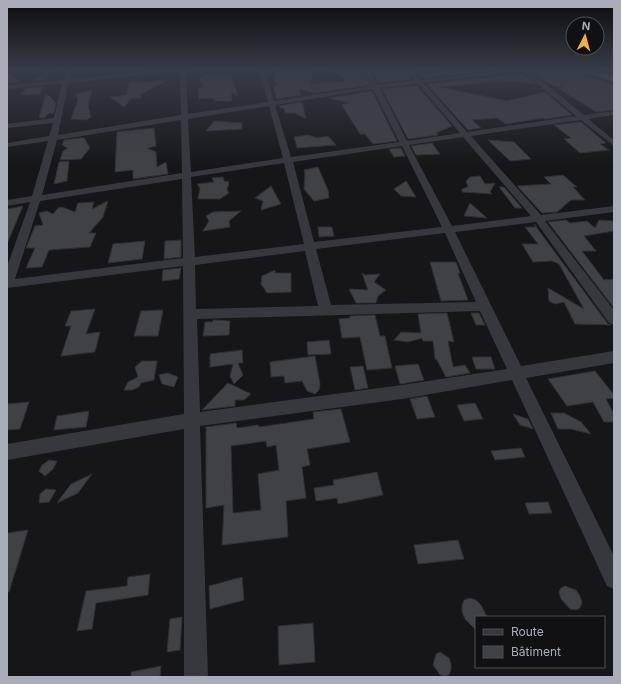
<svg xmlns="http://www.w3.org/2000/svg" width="621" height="684" font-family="Inter,sans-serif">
	<rect width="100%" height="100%" fill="#161618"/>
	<path fill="#404145" stroke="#303034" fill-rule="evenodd" d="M49 70H51L46 80 31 81Z
		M283 70H312L311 84 345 81 334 70H348L349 71 363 70 370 85 315 93 299 89 301 95 276 99 274 86H277L274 76Z
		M372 70H405L412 79 379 83Z
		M467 70H496L422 78 418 74Z
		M530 70H580L583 73 614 85V110L596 112 558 88 564 87 555 86 549 83 548 84Z
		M7 71 20 82 7 83Z
		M216 73 218 76 230 75 238 96 231 92 232 101H215L213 98 199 99 198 88 204 87 199 79 208 74Z
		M522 73 536 84 506 81 439 87 507 101 545 92 572 115 545 119 543 118 506 124 497 118 472 120 481 128 468 130 427 84Z
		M167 80 140 95 141 98H132L124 107 110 97 126 95 129 83Z
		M417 86 452 126 436 133 438 135 408 139 382 89Z
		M43 87 40 94 21 95 26 88Z
		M92 90 88 106 91 117 87 120 71 119 78 100 76 94Z
		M372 91 397 141 373 144 365 134H360L342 105 349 103 330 98Z
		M46 93 56 103 54 113H49L44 118H39Z
		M302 102 306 119 295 113H285L284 108H281L279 106Z
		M214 121 242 123V129L206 131Z
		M581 122 606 143 600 144 609 150 580 153 564 139 571 138 554 125Z
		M154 128 156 146 147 148 156 152 157 167 166 162 168 174 133 179V170L115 172 117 132Z
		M308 135 317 138 328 136 336 145 297 148 294 137Z
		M81 138H84L90 148 81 159 60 160 63 151 68 148 62 145 64 140Z
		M488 140 514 142 531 159 510 161Z
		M432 143 440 154 416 155 411 146Z
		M401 148 405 156 394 157 389 149Z
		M69 161 67 181 54 184 59 162Z
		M318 167 328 190 329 198 314 201 304 189 305 173 304 170Z
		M563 175 577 187H573L585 200H571L557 212 542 213 517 186 551 184 544 177Z
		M480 176 485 184 495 183 490 192 492 194 462 192V189L468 187 466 181 470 177Z
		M223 177 224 181 229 182 227 190 229 193 220 199H198L200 188 197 184 214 182 212 178Z
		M406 181 416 197 401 196 394 189Z
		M271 186 281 204 261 210 263 201 255 198Z
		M499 187H504L522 208H515Z
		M108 201 103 217 89 233H96L90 247 49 250 42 267 26 268 35 248H26L35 226 43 225 39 213 47 211 53 214 58 208 62 207 75 212 78 203 94 202 92 209Z
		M470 203 487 218 464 216Z
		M23 206 7 244V209Z
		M241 211 229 221 230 227 203 231 209 221 206 216 213 212Z
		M566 220 570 223 587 221 595 228 599 220 614 221V231L584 236 596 251H582L604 280 614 279V308L548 222Z
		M534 224 608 324 611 325 575 324 564 302 555 304 549 301 548 288 584 309 559 264 552 261 533 262 522 244H538L525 227H537Z
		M318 227H332L334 236 319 237Z
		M181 240V257L164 259 165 241Z
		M145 241 142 259 108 263 113 244Z
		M430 262H456L460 273H458L468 300 441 301Z
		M181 268 179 279 162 281 163 270Z
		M275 270V273H291V292L267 293 261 284 262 276Z
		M362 273 365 275 380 274 374 282 386 290 378 296 376 303H356L349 289 368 290Z
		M95 309 86 334 100 332 95 352 61 356 71 326H65L71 311Z
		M163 310 158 336H134L141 311Z
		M447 313 454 342 448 341 453 367 465 365 470 373 446 377 437 360 435 359 433 341H423L422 338 408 342 394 340 401 332 421 333 418 314Z
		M471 313H479L485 325H476Z
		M375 315 380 336H385L392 368 367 370 360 337 342 338 339 319 350 318V316Z
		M213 320 230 321 229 335 203 336 205 322H213Z
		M329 340 331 354 308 355 307 342Z
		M242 350 243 363H238L243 375 234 384 230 376 233 364 210 367V354Z
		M315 356 320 384 319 390 315 394 307 391 302 381 285 383 284 376 271 377 270 362Z
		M472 357H491L495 369H476Z
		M142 361H157L154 380 141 383 139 387 132 390H124L128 382 138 377 135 367Z
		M418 364 424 380 400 384 395 366Z
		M363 366 368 388 355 390 350 367Z
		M595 371 614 395V398L606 399 614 414V422H604L593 402 567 406 548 379Z
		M168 373 178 377 174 387 162 384 159 375Z
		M228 383 251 394 244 400H235V406L202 410Z
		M427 396 435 417 417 419 410 399Z
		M29 402 20 429 7 430V404Z
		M475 403 483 419 464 421 457 405Z
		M341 409 350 442 307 449 310 465 302 467 306 498 286 501 288 537 222 545 224 505 206 508V427L236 423 237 428 258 425 259 427 314 419 313 412ZM266 441 267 447 276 445 279 470 258 474 261 510 233 513 231 446Z
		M89 411 86 427 54 430 57 416Z
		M551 413H564L581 422 591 434 571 429H558Z
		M513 414 528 419 533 429 520 425Z
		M521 448 525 457 495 460 491 451Z
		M49 460 57 461 53 469 45 476 39 471 42 465Z
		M377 472 383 495 338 504 337 498 316 501 314 488 334 485 333 480Z
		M92 474 78 493 57 503 71 484Z
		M46 489 56 490 49 502 39 503 40 494Z
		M548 502 552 513 529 514 525 503Z
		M28 530 9 592H7V533Z
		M458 540 464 559 418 564 414 545Z
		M150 574 148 595 96 603 92 629 77 631 86 591 127 586 128 577Z
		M242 577 244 600 210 609 209 586Z
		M565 586 576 590 580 596 582 602 580 608 576 610 570 609 561 599 559 592 561 588Z
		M470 598 476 600 481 605 487 617H476V630L465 619 462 612V605L464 600Z
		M182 617 180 650 167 652 170 619Z
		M313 623 315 662 279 665 278 626Z
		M440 652 449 658 451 664V670L449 675 445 676 440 675 433 665 436 654Z
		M161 666 160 677H131V672Z"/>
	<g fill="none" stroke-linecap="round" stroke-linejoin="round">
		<path fill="#37383d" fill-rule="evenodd" d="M65 70H71L69 79 162 70H186L188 114 268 102 259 70H265L274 101 372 86 364 70H370L378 85 415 80 406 70H412L421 80 507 70H528L584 115 614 111V115L588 119 614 140V146L581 120 471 136 541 215 614 206V212L545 221 614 310V325L609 323 536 222 455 232 521 366 614 351V363L526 378 614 556V589L607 586 512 380 402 399 200 426 208 677H184V429L7 460V444L184 414 183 266 7 288V267L30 202 7 206V200L32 196 48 141 7 147V143L49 136 53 123 7 128V124L54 118 62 83 7 89V85L63 80ZM180 71 181 115 58 135 68 83ZM522 71 576 116 467 132 424 83ZM418 84 460 133 407 141 380 88ZM373 89 399 142 291 157 275 105ZM269 106 283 158 191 172 188 119ZM181 120 182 173 42 195 57 140ZM463 137 531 216 452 226 409 145ZM402 146 442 227 314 242 293 162ZM284 163 304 244 195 257 191 177ZM182 179 183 258 15 279 40 201ZM445 233 476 302 331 305 316 249ZM305 251 318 306 196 309 195 265ZM480 311 507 369 402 385 200 412 197 319Z"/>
		<path fill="#63666e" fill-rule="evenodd" d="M581 70H595L614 76V82L583 72Z"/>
	</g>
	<linearGradient id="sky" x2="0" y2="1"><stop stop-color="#0c0c0d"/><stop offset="0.42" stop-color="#363c48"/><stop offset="1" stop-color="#363c48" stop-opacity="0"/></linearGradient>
	<rect width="621" height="166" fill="url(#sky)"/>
	<rect width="621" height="684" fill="none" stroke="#a8adb8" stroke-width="16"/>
	<rect x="475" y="616" width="130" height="52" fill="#111113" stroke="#4d4f55"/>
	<rect x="483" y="629" width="20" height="6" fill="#37383d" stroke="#4d4f55"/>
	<text x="511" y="636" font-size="12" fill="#a8adb8">Route</text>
	<rect x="483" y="646" width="20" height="12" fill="#404145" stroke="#4d4f55"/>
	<text x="511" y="656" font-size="12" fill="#a8adb8">Bâtiment</text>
	<g transform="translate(585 36) rotate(6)"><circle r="19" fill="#111113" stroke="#4d4f55"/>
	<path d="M0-3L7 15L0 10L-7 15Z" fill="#f2b134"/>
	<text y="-6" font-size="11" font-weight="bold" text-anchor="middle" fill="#a8adb8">N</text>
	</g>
</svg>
